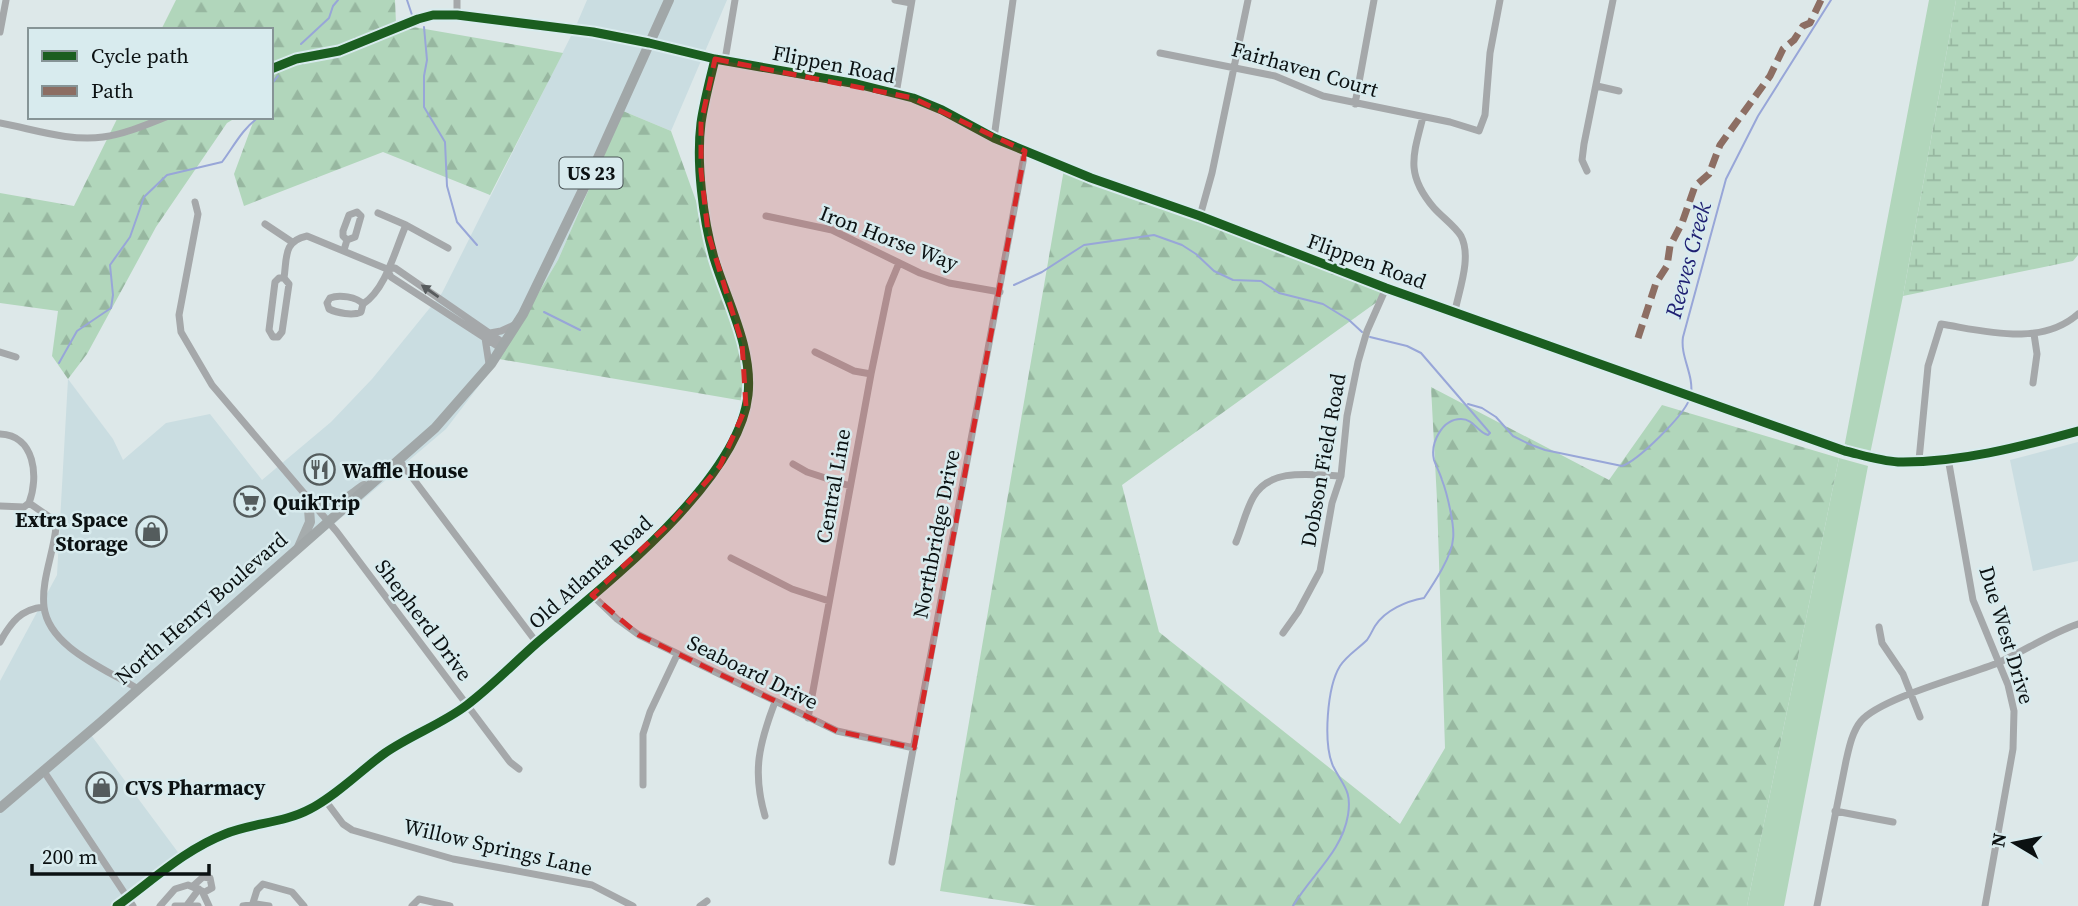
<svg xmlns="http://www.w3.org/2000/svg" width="2078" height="906" font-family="'Source Serif 4',serif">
	<defs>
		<pattern id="forest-firs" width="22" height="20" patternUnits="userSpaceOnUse" patternTransform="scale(1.75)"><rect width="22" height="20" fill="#b1d6bb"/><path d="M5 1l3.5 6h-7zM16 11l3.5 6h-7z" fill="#97b7a0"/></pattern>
		<pattern id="wetland-marsh" width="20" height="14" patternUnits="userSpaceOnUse" patternTransform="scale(1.75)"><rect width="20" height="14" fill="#b1d6bb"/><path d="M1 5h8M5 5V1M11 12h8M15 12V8" fill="none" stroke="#97b7a0"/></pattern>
	</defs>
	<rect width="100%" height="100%" fill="#dde8e9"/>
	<path fill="#cadde1" d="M587 0H727L671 131 623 111 558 260 507 349 446 429 236 607 91 735 180 855 115 906H0V681L57 575 68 379 113 439 123 460 166 423 210 414 262 480 331 422 372 379 442 293 575 28Z
		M2078 442V561L2033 571 2010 460Z"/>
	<path fill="#b1d6bb" d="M1929 0H1956L1903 296 1870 454 1844 448Z
		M1839 458 1868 466 1784 906H1747Z"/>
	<path fill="url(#forest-firs)" d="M176 0H395L396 24 563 53 490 195 383 152 244 206 234 174 255 117H271V30H161Z
		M623 111 671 131 734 307 748 364 744 401 499 359 558 260Z
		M118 117H237L227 123 156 227 87 354 68 379 52 356 58 311 0 303V193L74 206Z
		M1064 169 1395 289 1122 485 1159 632 1400 824 1445 748 1437 500 1431 387 1609 480 1662 405 1839 458 1747 906H1037L940 891Z"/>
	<path fill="url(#wetland-marsh)" d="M1956 0H2078V255L2073 261 1903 296Z"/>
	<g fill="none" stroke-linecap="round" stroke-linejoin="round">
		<path stroke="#98a6d8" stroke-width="2" d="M407 0 412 15
			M424 27 427 60 424 76V107L445 142 447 186 457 222 477 245
			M301 44 329 18 333 6 338 0
			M271 85 278 76
			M1014 285 1042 272 1084 245 1154 235 1182 245 1196 254 1214 271 1233 280 1261 281 1279 293 1323 304 1349 320 1362 332
			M544 312 580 330
			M59 363 77 331 111 308 113 295 110 265 130 237 144 197 167 175 222 162C234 146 242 129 259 117
			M1691 395C1694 374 1680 357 1683 337L1726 179 1758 116 1831 0
			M1468 404 1482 408 1496 417 1513 436 1529 444 1545 450 1622 466C1639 460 1683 416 1689 400
			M1293 906C1311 875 1342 852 1348 815 1352 790 1343 786 1333 766 1323 743 1327 687 1340 666 1347 655 1358 649 1367 640 1370 636 1372 631 1375 626 1385 610 1407 601 1424 598 1434 583 1452 556 1453 539 1455 526 1447 493 1442 480 1440 473 1436 466 1434 460 1430 443 1442 419 1461 419 1474 419 1477 432 1488 435L1490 433 1421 353 1407 346 1370 337"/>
		<path stroke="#a5a8aa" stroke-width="7" d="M457 0V15
			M895 0 911 3
			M0 32 6 0
			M1160 53 1275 76 1323 96 1450 122 1479 131 1485 115 1490 53 1500 0
			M725 60 735 0
			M271 69 296 59 339 51 418 19 433 15H457L593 32 649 43 715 59 857 84 913 98 942 110 994 138 1091 178 1200 216 1386 288 1845 451C1862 455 1881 461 1898 462 1958 463 2020 447 2078 431
			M1597 86 1619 91
			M896 94 912 0
			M1355 104 1374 0
			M1423 117C1413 156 1405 174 1434 208 1442 217 1455 226 1461 236 1472 257 1459 290 1455 311
			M0 123C33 129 70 142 103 137 125 134 146 125 166 117
			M994 138 1013 0
			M1587 171 1582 160 1584 144 1613 0
			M195 202 198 214 179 315 181 332 212 385 337 532 510 762 519 769
			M378 213 406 225 448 248
			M766 216 832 230 920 273 949 283 1000 292
			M1200 216 1212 173 1248 0
			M265 224 292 242
			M344 250 347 240 355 237 361 216 357 212 349 215 343 231V236L347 240
			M387 269 391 277 502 349
			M284 278H279L275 282 269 330 273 337H278L282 332 289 284 284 278C287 258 283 241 307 236L387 269 395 268 505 344
			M363 304C357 297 339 294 330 298L327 303 329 309C337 313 353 316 361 312L363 304C386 289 395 250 406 225
			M490 333 501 331 514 325
			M485 338 489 364
			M0 352 16 357
			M815 352 854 371 871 374
			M2033 383 2037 354 2034 334
			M0 434C35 435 39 477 29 503L24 507 0 506
			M1948 458 1973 600 2008 685 2014 711 2013 749 1985 906
			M399 460 537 643
			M1919 460 1928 366 1941 324C1985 331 2041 347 2078 314
			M793 464 807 472 850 486
			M29 503 51 518 56 527C54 552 41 580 44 607 49 648 108 670 138 689
			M1236 542C1242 528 1246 509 1254 496 1271 467 1313 475 1341 476
			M731 558 792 589 829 601
			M592 595 617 619 639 635 837 731 914 748
			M1879 627 1882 643 1903 674 1920 717
			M1283 633 1298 612 1320 571 1332 503 1341 476 1347 416 1358 362 1367 331 1386 288
			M0 642C11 622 21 609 44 607
			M808 718 871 374 889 287 899 263
			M43 770 133 906
			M643 785V734L650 712 677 655
			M325 800 343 824 352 830 453 859 592 885 633 906
			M1835 811 1893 822
			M765 816C752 772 759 744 775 702
			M892 862 1025 151
			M193 886 203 877 210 878 212 888 203 893
			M187 905 199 889
			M117 906C152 881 184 850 225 834 252 823 284 823 310 809 337 795 360 771 385 753 411 735 442 724 467 705 492 686 514 663 538 642 602 587 739 482 748 395 753 348 727 301 714 258 703 219 696 163 701 123 704 102 710 80 715 59
			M160 906 175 889 188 885 202 891 209 906
			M175 906H198
			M243 906 256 904 269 906
			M252 906 257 890 263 884 292 892 304 906
			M412 906 419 899 450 906
			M700 906 707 901
			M1817 906 1846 761C1849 748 1852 732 1861 721 1882 697 1967 676 2000 662 2026 650 2051 633 2078 624"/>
		<path stroke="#a6acad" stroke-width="10" d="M316 507C334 511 350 495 364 486
			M299 547 310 522 308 497"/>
		<path stroke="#a1a7a8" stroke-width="10" d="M0 808 101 722 435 428 491 364 523 314 593 169 669 0"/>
		<path stroke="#8d6e63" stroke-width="7" stroke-dasharray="14 7" stroke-linecap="butt" d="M1638 338 1656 283 1667 266 1670 246 1682 223 1695 186 1709 174 1720 145 1770 76 1783 49 1794 40 1803 26 1810 23 1821 0"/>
		<defs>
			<path id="cycleway" d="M271 69 296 59 339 51 418 19 433 15H457L593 32 649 43 715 59 857 84 913 98 942 110 994 138 1091 178 1200 216 1386 288 1845 451C1862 455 1881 461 1898 462 1958 463 2020 447 2078 431
				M117 906C152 881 184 850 225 834 252 823 284 823 310 809 337 795 360 771 385 753 411 735 442 724 467 705 492 686 514 663 538 642 602 587 739 482 748 395 753 348 727 301 714 258 703 219 696 163 701 123 704 102 710 80 715 59"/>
		</defs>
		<use href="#cycleway" stroke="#d8ebee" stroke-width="13"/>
		<use href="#cycleway" stroke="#1b5e20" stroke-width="9"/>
	</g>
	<defs><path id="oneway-solid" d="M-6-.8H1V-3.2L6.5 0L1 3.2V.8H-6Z" transform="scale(1.75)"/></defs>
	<use fill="#585c5e" href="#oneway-solid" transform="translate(430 291) rotate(-145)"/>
	<path fill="#d62828" fill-opacity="0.2" stroke="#d62828" stroke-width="5" stroke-dasharray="14 9" stroke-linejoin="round" d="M715 59 913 98 1025 151 914 748 837 731 639 635 592 595 671 522 720 466 746 407 742 343 708 233 701 171V123Z"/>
	<defs>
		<symbol id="restaurant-ring" viewBox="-11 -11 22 22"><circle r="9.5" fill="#d8ebee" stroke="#545c5d" stroke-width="1.5"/><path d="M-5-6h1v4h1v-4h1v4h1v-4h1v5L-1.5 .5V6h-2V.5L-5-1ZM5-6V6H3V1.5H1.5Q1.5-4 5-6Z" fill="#545c5d"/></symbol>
		<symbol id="supermarket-ring" viewBox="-11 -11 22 22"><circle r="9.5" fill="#d8ebee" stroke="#545c5d" stroke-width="1.5"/><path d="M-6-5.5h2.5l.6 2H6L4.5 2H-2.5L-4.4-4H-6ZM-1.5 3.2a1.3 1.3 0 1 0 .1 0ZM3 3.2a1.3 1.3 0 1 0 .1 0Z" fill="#545c5d"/></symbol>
		<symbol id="shop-ring" viewBox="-11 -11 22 22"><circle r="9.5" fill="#d8ebee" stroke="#545c5d" stroke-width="1.5"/><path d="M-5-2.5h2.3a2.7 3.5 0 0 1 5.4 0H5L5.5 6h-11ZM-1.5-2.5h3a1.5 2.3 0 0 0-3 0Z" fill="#545c5d"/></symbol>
	</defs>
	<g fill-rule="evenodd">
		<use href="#restaurant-ring" x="302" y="452" width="35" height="35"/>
		<use href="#supermarket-ring" x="232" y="484" width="35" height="35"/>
		<use href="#shop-ring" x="134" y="514" width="35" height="35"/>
		<use href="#shop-ring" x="84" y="770" width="35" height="35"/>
	</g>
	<g text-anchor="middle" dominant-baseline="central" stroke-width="5" stroke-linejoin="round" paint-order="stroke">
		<rect fill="#d8ebee" stroke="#485254" stroke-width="2" x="559.5" y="157.5" width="63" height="31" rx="5"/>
		<g font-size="19" font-weight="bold" fill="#0b1112">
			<text x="591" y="173">US 23</text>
		</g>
		<g font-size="21" fill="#0b1112" stroke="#d8ebee">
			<text transform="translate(834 64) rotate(11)">Flippen Road</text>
			<text transform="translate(1305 69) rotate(16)">Fairhaven Court</text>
			<text transform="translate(889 238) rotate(21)">Iron Horse Way</text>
			<text transform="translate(1367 261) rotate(20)">Flippen Road</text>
			<text transform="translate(1323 460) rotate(-80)">Dobson Field Road</text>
			<text transform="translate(833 486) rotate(-80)">Central Line</text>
			<text transform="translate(936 534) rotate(-79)">Northbridge Drive</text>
			<text transform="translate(590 572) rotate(-42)">Old Atlanta Road</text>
			<text transform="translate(201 608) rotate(-41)">North Henry Boulevard</text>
			<text transform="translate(424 620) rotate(53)">Shepherd Drive</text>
			<text transform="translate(2007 635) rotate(73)">Due West Drive</text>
			<text transform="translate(753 672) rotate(26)">Seaboard Drive</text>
			<text transform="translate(498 847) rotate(13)">Willow Springs Lane</text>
		</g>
		<g font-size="21" font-weight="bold" fill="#0b1112" stroke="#d8ebee" text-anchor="start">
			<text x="342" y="470">Waffle House</text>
			<text x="273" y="502">QuikTrip</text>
			<text x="128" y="519" text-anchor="end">Extra Space<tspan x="128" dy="24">Storage</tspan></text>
			<text x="125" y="787">CVS Pharmacy</text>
		</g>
		<g font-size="23" font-style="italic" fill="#1e1f72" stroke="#d8ebee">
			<text transform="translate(1688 260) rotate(-75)">Reeves Creek</text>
		</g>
	</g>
	<rect x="28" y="28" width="245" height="91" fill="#d8ebee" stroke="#869496" stroke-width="2"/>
	<rect x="42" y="51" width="35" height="10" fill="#1b5e20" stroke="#869496" stroke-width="2"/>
	<text x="91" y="63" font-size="21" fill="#0b1112">Cycle path</text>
	<rect x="42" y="86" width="35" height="10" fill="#8d6e63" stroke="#869496" stroke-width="2"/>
	<text x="91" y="98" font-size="21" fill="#0b1112">Path</text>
	<g transform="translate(2015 843) rotate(280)" stroke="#d8ebee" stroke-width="5" paint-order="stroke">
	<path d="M0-5L12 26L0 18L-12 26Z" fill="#0b1112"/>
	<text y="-10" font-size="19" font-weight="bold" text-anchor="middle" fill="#0b1112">N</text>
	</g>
	<path d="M32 864v10h177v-10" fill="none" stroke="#0b1112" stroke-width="3.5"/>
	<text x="42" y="864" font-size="21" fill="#0b1112" stroke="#d8ebee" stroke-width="5" paint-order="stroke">200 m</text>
</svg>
